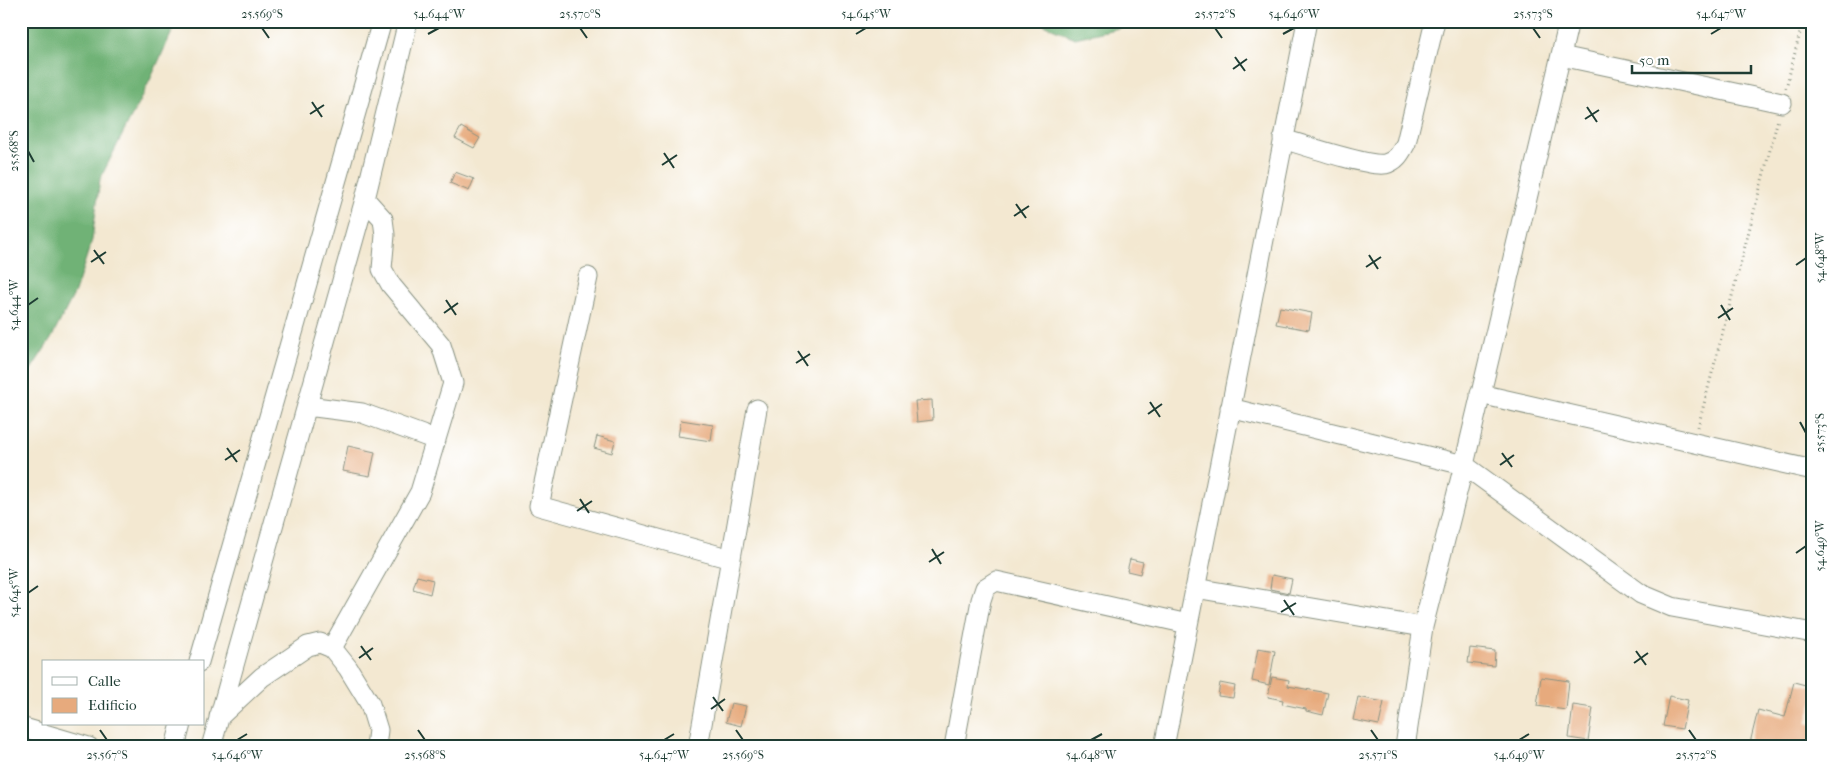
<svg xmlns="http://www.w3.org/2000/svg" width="1834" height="768" font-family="'IM FELL French Canon',serif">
	<rect width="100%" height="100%" fill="#fff"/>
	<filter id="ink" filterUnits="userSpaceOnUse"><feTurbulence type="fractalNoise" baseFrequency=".02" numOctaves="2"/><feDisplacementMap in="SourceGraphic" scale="10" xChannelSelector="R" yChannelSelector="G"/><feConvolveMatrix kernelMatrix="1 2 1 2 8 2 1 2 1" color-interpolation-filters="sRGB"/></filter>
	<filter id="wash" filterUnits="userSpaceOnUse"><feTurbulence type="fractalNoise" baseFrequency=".0096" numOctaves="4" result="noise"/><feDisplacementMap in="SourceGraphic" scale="20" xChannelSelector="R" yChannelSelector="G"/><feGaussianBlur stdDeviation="1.12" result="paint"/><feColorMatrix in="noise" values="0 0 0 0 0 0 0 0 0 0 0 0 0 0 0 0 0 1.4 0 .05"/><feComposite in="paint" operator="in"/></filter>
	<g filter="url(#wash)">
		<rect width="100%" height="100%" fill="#f3e8d1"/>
		<path fill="#70b276" stroke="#487855" d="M21 21H177L150 80 100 179 92 240 75 292 51 339 22 383Z
			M1036 21H1130L1123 27 1075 38Z"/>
		<g id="blocks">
			<path fill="#e7aa7d" d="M461 127 480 138 474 148 455 138Z
				M455 172 474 179 469 191 450 183Z
				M1280 307 1312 313 1309 330 1276 324Z
				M932 400 933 420 917 422 915 401Z
				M681 420 713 425 711 441 678 436Z
				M597 436 615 441 612 453 594 448Z
				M348 446 375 452 370 476 343 471Z
				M1130 559 1143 562 1140 574 1127 571Z
				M1272 575 1292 579 1289 593 1270 589Z
				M417 576 433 580 430 594 413 589Z
				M1258 648 1275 651 1269 685 1252 681Z
				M1470 648 1495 651 1494 666 1468 663Z
				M1272 677 1289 680 1288 686 1328 693 1323 715 1306 711V709L1282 704 1283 700 1268 697Z
				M1541 677 1569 681 1566 710 1537 706Z
				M1794 682 1813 687V700L1806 723 1813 725V746L1796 742 1795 747H1749L1758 710 1785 717Z
				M1220 683 1235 686 1233 698 1218 696Z
				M1669 696 1688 700 1682 729 1663 726Z
				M1358 697 1384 702 1379 725 1353 720Z
				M731 703 746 706 741 726 726 722Z
				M1573 705 1593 708 1588 741 1569 738Z"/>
		</g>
	</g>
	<g filter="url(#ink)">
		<use href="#blocks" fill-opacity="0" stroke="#899282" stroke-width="1"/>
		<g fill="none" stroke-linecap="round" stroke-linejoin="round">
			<defs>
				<path id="minor" d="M1561 56 1782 103
					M1283 139C1303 145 1369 167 1385 164 1397 161 1401 152 1406 143L1435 21
					M588 277 539 506 731 559
					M1480 394 1813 470
					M307 406 362 413 436 440
					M1230 408 1464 465 1641 594 1672 607 1813 633
					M1195 588 1423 627
					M332 648 420 492 453 383 441 345 391 285 382 269 385 235 383 219 365 199
					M199 662 382 21
					M219 717 262 677 308 646 320 643 332 648 348 668 370 704 378 730 376 747
					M21 727 89 747
					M175 747 181 724
					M211 747 365 199 408 21
					M698 747 757 409
					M954 747 981 600 985 588 996 581 1188 624
					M1164 747 1307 21
					M1405 747 1423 627 1464 465 1569 21"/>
			</defs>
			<use href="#minor" stroke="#899282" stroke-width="21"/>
			<path stroke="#899282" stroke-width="3" stroke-dasharray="1 4" stroke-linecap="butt" d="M1786 88 1803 21
				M1698 427 1778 119"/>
			<use href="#minor" stroke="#fff" stroke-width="19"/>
		</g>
	</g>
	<path fill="none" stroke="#1f3d34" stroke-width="2" d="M262 28 269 38M580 28 587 38M1215 28 1222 38M1533 28 1540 38M428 34 439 28M856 34 866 28M1283 34 1294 28M1711 34 1721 28M1235 57 1245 71M1233 69 1247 59M312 102 322 117M1587 107 1597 122M310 114 324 105M1585 119 1599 110M28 151 34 162M664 153 674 168M662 165 677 155M1016 204 1026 218M1014 216 1029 206M94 250 104 264M1369 255 1378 269M91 262 106 252M1796 265 1806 258M1366 267 1381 257M446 300 456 315M28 305 38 298M1721 305 1730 320M444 313 458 303M1718 318 1733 308M798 351 808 366M796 363 810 354M1150 402 1160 417M1148 414 1162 404M1800 422 1806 433M227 448 237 462M1502 453 1512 467M225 460 240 450M1500 465 1514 455M580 499 589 513M577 511 592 501M932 549 941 564M1796 553 1806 546M929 562 944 552M28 593 38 586M1284 600 1294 615M1281 612 1296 603M361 646 371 660M1636 651 1646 665M359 658 373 648M1634 663 1648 653M713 697 723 711M711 709 725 699M100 730 107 740M418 730 425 740M736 730 743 740M1371 730 1378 740M1689 730 1696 740M237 740 247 734M664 740 674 734M1091 740 1102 734M1519 740 1529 734"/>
	<rect width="1834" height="768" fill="none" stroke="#fff" stroke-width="55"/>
	<rect x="42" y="660" width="162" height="65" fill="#ffffff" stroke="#a5b1ae"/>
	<rect x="52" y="677" width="25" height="8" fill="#ffffff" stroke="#a5b1ae"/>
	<text x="88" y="686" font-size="15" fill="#1f3d34">Calle</text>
	<rect x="52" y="698" width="25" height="15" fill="#e7aa7d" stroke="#a5b1ae"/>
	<text x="88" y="710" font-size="15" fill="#1f3d34">Edificio</text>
	<path d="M1632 65v8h119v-8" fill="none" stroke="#1f3d34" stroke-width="2.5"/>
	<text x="1639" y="65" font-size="15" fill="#1f3d34" stroke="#ffffff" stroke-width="4" paint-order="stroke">50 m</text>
	<rect x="28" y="28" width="1778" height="712" fill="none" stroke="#1f3d34" stroke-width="2"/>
	<g font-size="12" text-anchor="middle" fill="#1f3d34">
		<text x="262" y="18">25.569°S</text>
		<text x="439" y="18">54.644°W</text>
		<text x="580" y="18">25.570°S</text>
		<text x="866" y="18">54.645°W</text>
		<text x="1215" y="18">25.572°S</text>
		<text x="1294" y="18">54.646°W</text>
		<text x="1533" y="18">25.573°S</text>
		<text x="1721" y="18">54.647°W</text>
		<text transform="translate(14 151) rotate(-90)" y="4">25.568°S</text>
		<text transform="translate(1820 258) rotate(-90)" y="4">54.648°W</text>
		<text transform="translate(14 305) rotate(-90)" y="4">54.644°W</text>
		<text transform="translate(1820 433) rotate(-90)" y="4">25.573°S</text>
		<text transform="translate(1820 546) rotate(-90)" y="4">54.649°W</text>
		<text transform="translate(14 593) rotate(-90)" y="4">54.645°W</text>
		<text x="107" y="759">25.567°S</text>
		<text x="237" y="759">54.646°W</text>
		<text x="425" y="759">25.568°S</text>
		<text x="664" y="759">54.647°W</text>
		<text x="743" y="759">25.569°S</text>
		<text x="1091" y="759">54.648°W</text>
		<text x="1378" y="759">25.571°S</text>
		<text x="1519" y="759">54.649°W</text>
		<text x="1696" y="759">25.572°S</text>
	</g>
</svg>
